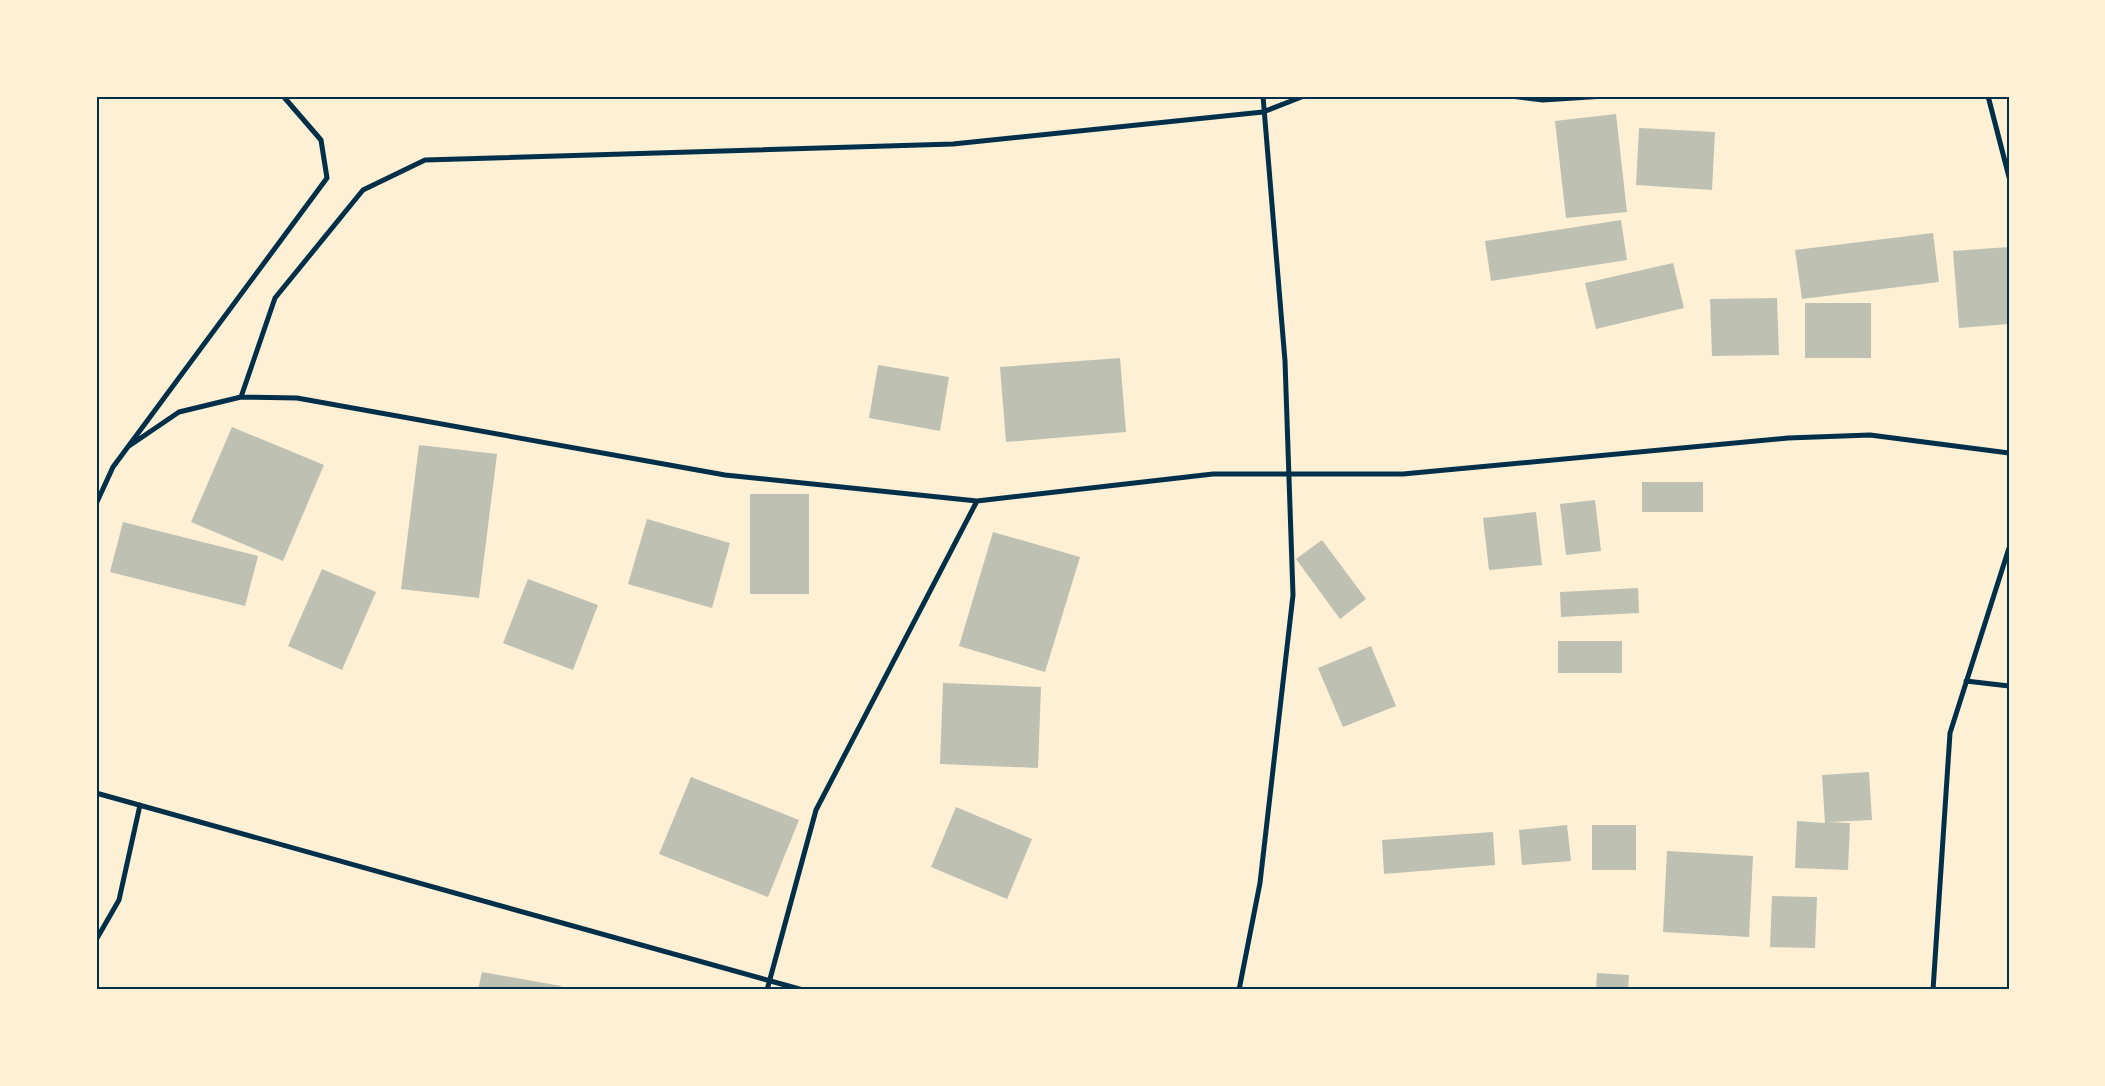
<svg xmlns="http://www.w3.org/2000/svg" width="2105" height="1086" font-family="Rubik,sans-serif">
	<rect width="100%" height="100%" fill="#fdf0d5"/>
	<path fill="#bec0b2" d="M1616 114 1627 212 1566 218 1555 121Z
		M1639 128 1715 132 1712 190 1636 185Z
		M1621 220 1627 260 1491 281 1485 241Z
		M1933 233 1939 282 1802 299 1795 250Z
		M2009 247V324L1959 328 1953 251Z
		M1673 263 1684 308 1596 329 1585 283Z
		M1777 298 1779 355 1712 356 1710 299Z
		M1805 303H1871V358H1805Z
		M1120 358 1126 432 1006 442 1000 367Z
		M878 365 949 377 940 431 869 418Z
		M232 427 324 465 283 561 191 522Z
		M419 445 497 454 479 598 401 589Z
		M1642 482H1703V512H1642Z
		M750 494H809V594H750Z
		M1595 500 1601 551 1566 555 1560 504Z
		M1536 512 1542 565 1489 570 1483 518Z
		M647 519 730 543 712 608 628 584Z
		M123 522 258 556 245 606 110 572Z
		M993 532 1080 557 1045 672 959 646Z
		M1322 540 1366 599 1340 619 1296 559Z
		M322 569 376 592 342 670 288 646Z
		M528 579 598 605 573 670 503 643Z
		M1638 588 1639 613 1561 617 1560 592Z
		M1558 641H1622V673H1558Z
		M1371 646 1396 706 1343 727 1318 668Z
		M943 683 1041 687 1038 768 940 764Z
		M1869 772 1872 820 1828 822 1850 823 1848 870 1795 868 1797 821 1825 823 1822 775Z
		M691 777 799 820 768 897 659 854Z
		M956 807 1032 839 1007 899 931 867Z
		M1567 825 1571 861 1522 865 1519 830Z
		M1592 825H1636V870H1592Z
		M1493 832 1495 865 1384 874 1382 840Z
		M1667 851 1753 856 1749 937 1663 932Z
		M1772 896 1817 897 1815 948 1770 947Z
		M482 972 561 986 560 990H478Z
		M1597 973 1629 975 1628 990H1596Z"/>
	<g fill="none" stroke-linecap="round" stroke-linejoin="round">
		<path stroke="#003049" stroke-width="5" d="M1511 96 1543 100 1605 96
			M1988 96 2009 177
			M241 397 275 298 363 190 425 160 953 144 1263 112 1304 96
			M129 446 179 412 241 397 297 398 725 475 977 501 1213 474H1403L1788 438 1870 435 2009 453
			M96 504 113 467 327 178 321 140 283 96
			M1966 681 2009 686
			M96 793 803 990
			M96 940 119 900 140 805
			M767 990 816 810 977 501
			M1239 990 1260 883 1293 595 1285 361 1263 96
			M1933 990 1950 733 2009 548"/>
	</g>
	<rect width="2105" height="1086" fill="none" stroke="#fdf0d5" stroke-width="195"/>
	<rect x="98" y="98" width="1910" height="890" fill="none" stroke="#003049" stroke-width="2"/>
</svg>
